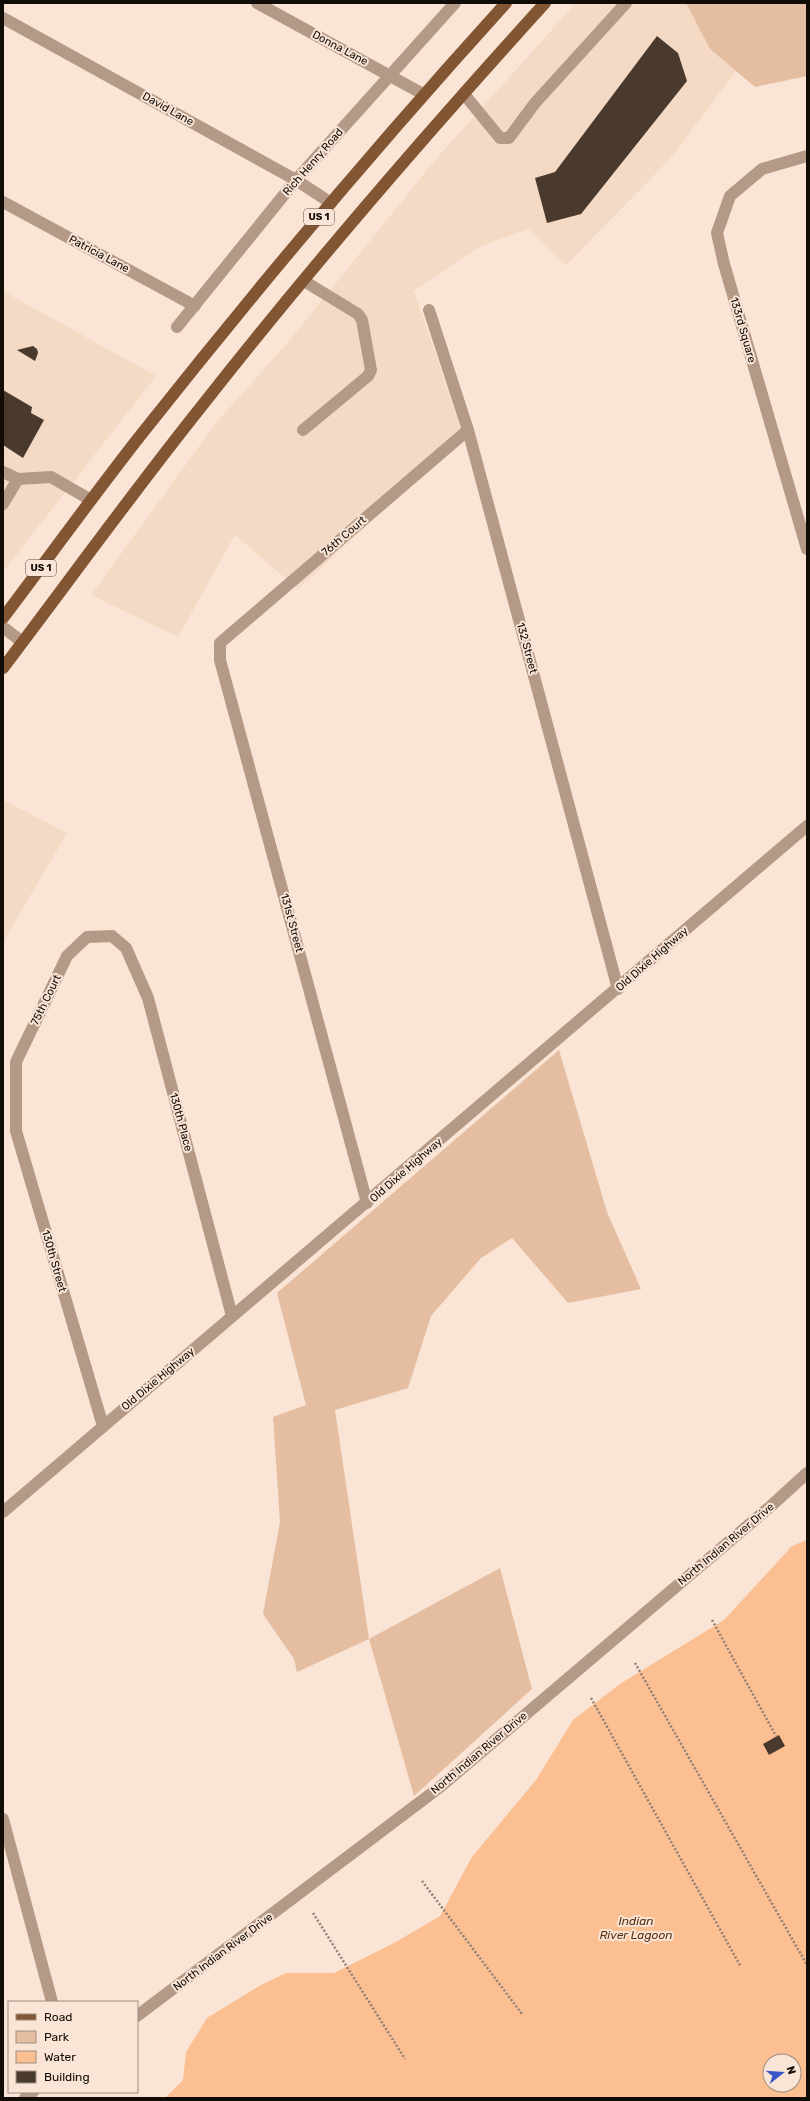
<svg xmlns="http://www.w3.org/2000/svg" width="810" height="2101" font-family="Rubik,sans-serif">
	<rect width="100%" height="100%" fill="#f9e4d5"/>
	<path fill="#f4d9c5" d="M576 3H686L710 49 736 71 670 159 566 265 528 229 479 247 414 291 463 435 298 589 235 535 178 637 91 595 216 423 290 340 436 159Z
		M3 291 156 376 6 568 3 566Z
		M3 800 67 833 3 942Z"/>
	<path fill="#e5bea1" d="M686 3H807V76L755 87 710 49Z
		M559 1050 607 1212 641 1289 568 1303 512 1238 481 1258 431 1316 408 1388 335 1410 369 1639 500 1568 532 1689 414 1796 369 1639 297 1672 294 1659 263 1614 280 1522 273 1417 306 1405 277 1293Z"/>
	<path fill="#fbbf92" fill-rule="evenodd" d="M807 1540V2098H165L183 2080 186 2052 207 2018 261 1985 286 1973H334L394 1943 440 1916 472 1857 536 1780 573 1720 620 1684 724 1620 792 1546ZM770 2061H794V2085H770Z"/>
	<path fill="#4a3a2e" d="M657 36 678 53 687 81 581 214 547 223 535 178 555 172Z
		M33 346 37 349 38 353 35 361 17 350Z
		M3 390 32 407 31 413 44 420 23 458 3 445Z
		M779 1735 785 1746 769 1755 763 1744Z"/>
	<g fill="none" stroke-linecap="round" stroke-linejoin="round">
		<path stroke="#8f8076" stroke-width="2.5" stroke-dasharray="2 2" stroke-linecap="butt" d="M712 1620 776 1736
			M635 1663 807 1965
			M591 1698 741 1967
			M422 1881 522 2014
			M313 1913 405 2059"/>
		<path stroke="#b39986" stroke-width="12" d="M257 3 423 94
			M3 18 296 180 331 203
			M464 94 500 138H509L535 103 626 3
			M807 156 762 169 730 196 717 233 724 264 807 549
			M3 202 195 306
			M429 310 468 430 618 989
			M177 327 296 180 455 3
			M303 430 368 376 371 370 362 320 358 314 304 281
			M3 472 18 479 51 477 91 500
			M3 504 18 479
			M3 627 22 642
			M367 1203 220 660V643L468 430
			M103 1426 16 1131V1062L67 956 87 937 112 936 126 948 148 998 232 1316
			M3 1512 807 826
			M3 1819 52 2002
			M137 2016 440 1787 771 1506 807 1473
			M25 2098 33 2092"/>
		<path stroke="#835633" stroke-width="12" d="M3 618C49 557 93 496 140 436 257 288 379 143 506 3
			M3 668C69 581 133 492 201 407 310 268 426 134 545 3"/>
	</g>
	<g text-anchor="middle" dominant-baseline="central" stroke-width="4" stroke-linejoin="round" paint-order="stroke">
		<g fill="#f9e4d5" stroke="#574d45" stroke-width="1">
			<rect x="304" y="209" width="30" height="16" rx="3"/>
			<rect x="26" y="560" width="30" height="16" rx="3"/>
		</g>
		<g font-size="10" font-weight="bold" fill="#120c07">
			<text x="319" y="217">US 1</text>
			<text x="41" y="568">US 1</text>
		</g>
		<g font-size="11" fill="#120c07" stroke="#f9e4d5">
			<text transform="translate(340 48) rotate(28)">Donna Lane</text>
			<text transform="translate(168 109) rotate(29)">David Lane</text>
			<text transform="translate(313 162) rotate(-49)">Rich Henry Road</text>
			<text transform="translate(99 254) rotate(28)">Patricia Lane</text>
			<text transform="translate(743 330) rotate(74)">133rd Square</text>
			<text transform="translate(344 536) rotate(-41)">76th Court</text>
			<text transform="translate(527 648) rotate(75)">132 Street</text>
			<text transform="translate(292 923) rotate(75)">131st Street</text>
			<text transform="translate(652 959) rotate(-41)">Old Dixie Highway</text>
			<text transform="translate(46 1000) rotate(-64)">75th Court</text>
			<text transform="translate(181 1122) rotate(75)">130th Place</text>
			<text transform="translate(406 1170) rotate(-41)">Old Dixie Highway</text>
			<text transform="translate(54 1261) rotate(74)">130th Street</text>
			<text transform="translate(158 1379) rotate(-40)">Old Dixie Highway</text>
			<text transform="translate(726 1544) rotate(-40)">North Indian River Drive</text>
			<text transform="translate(479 1753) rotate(-40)">North Indian River Drive</text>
			<text transform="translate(223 1952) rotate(-37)">North Indian River Drive</text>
		</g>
		<g font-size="12" font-style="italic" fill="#57310e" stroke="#f9e4d5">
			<text x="636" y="1921">Indian<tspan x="636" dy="14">River Lagoon</tspan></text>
		</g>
	</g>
	<rect width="810" height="2101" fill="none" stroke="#120c07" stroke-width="8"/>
	<rect x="8" y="2001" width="130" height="92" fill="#f9e4d5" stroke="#9d8e83"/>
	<rect x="16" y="2014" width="20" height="6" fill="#835633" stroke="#9d8e83"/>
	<text x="44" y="2021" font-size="12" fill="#120c07">Road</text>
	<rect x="16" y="2031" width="20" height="12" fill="#e5bea1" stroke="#9d8e83"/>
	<text x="44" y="2041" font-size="12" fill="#120c07">Park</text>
	<rect x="16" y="2051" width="20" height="12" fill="#fbbf92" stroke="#9d8e83"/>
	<text x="44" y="2061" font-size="12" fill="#120c07">Water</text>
	<rect x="16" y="2071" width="20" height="12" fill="#4a3a2e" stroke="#9d8e83"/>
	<text x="44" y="2081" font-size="12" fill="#120c07">Building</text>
	<g transform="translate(782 2073) rotate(73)"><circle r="19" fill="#f9e4d5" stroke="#9d8e83"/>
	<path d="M0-3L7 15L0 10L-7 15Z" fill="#3956c7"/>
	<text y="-6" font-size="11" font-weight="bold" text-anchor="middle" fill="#120c07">N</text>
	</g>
</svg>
